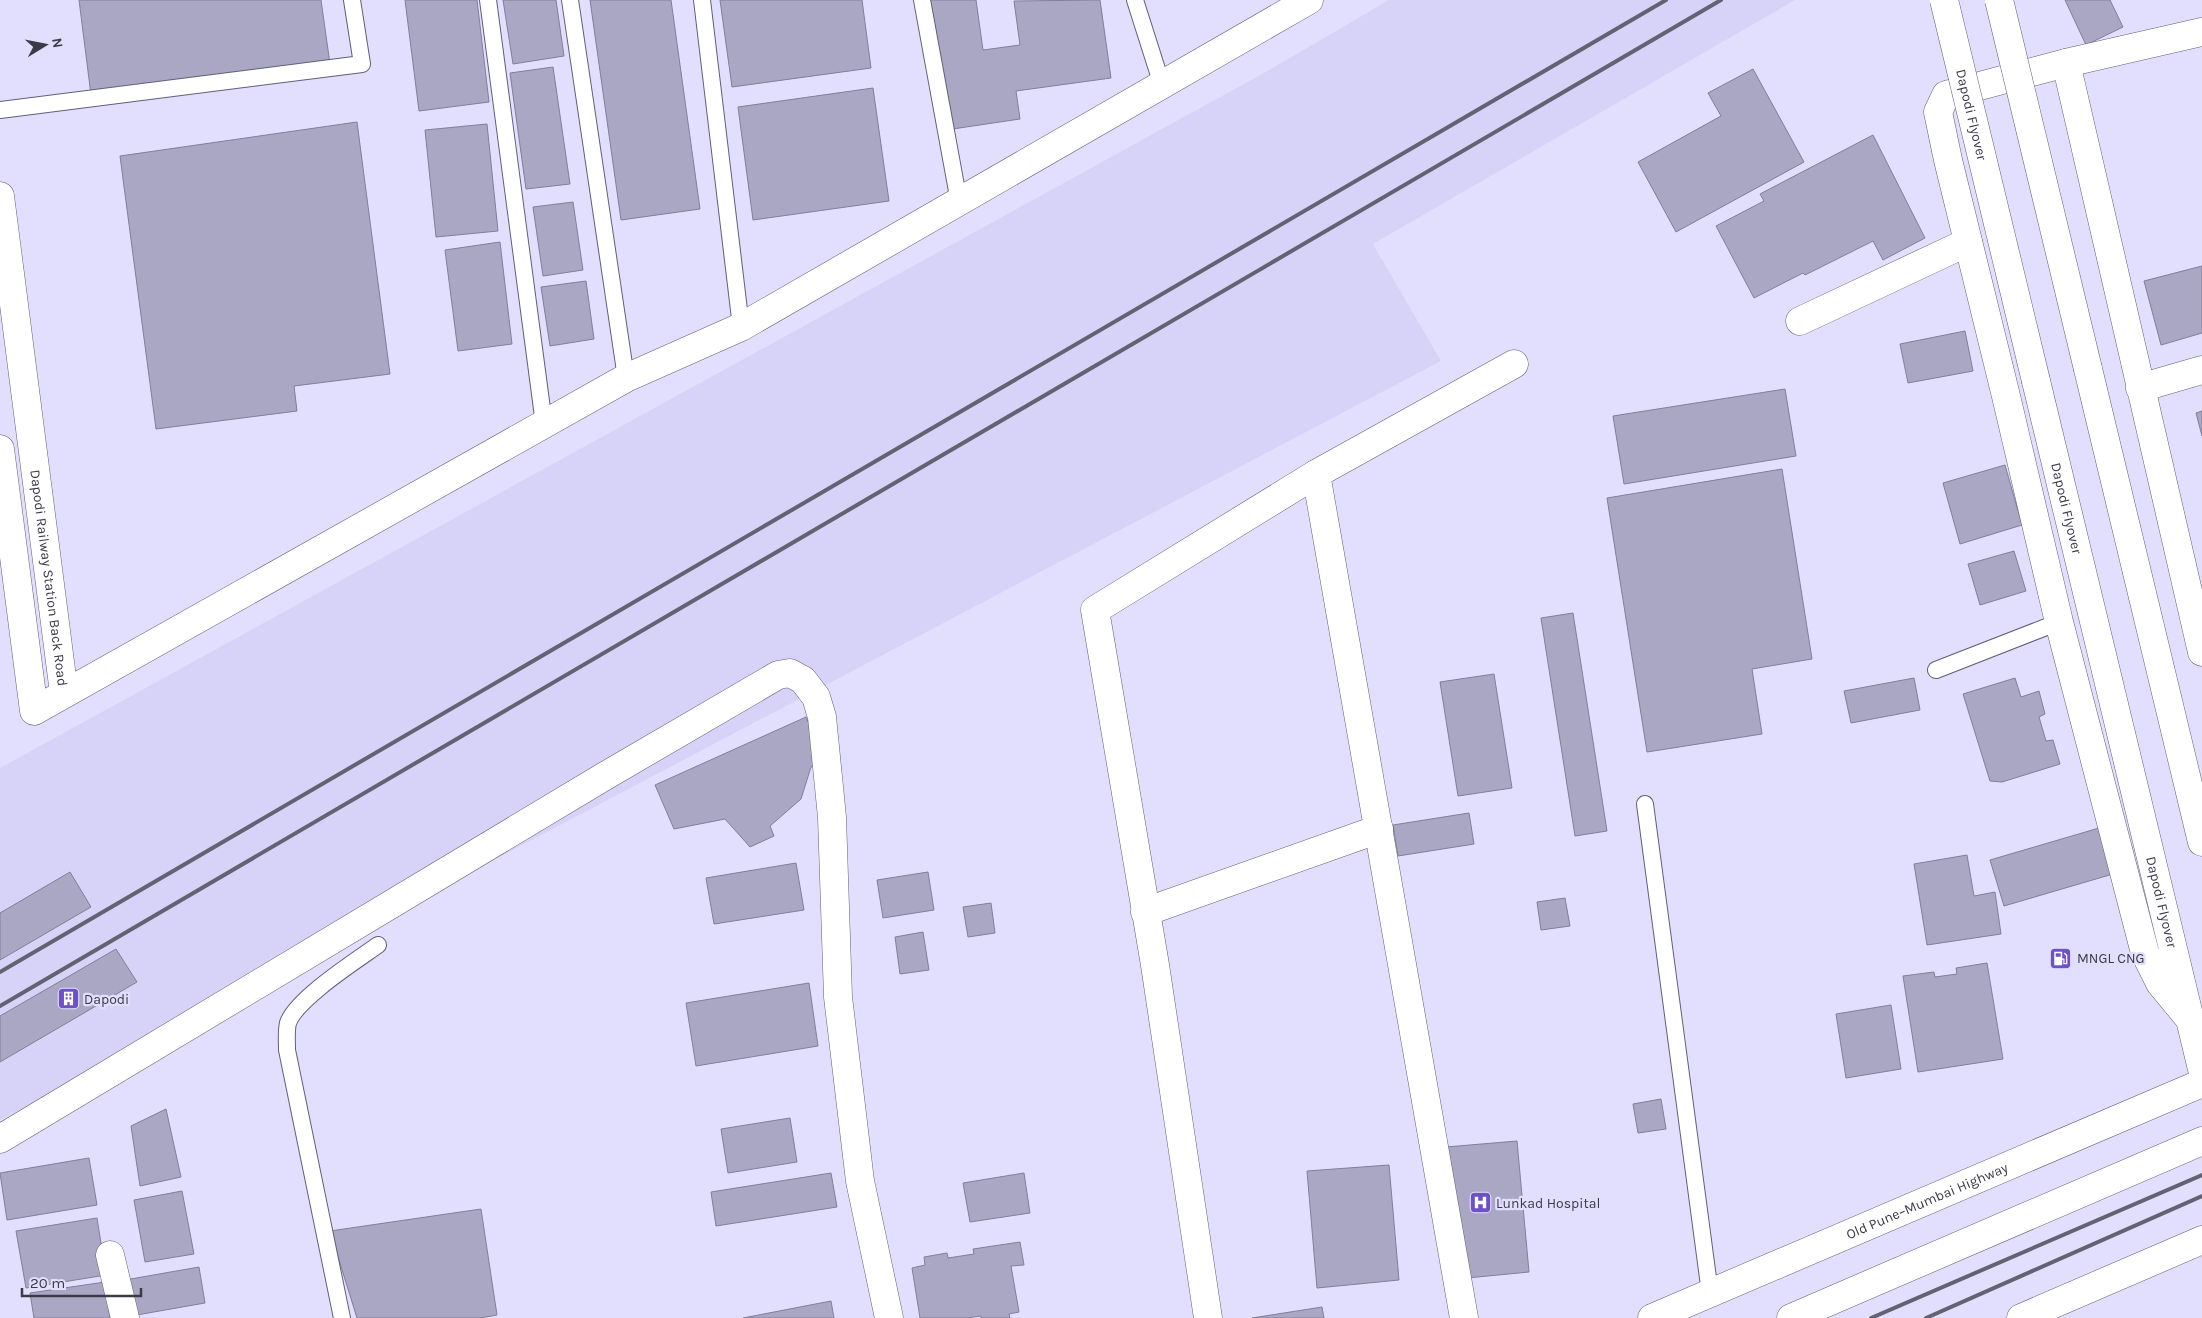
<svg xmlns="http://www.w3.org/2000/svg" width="2202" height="1318" font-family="Karla,sans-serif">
	<rect width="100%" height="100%" fill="#e2dffe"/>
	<path fill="#d7d3f8" d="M1389 0H1795L1373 244 1441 361 0 1120V768L1271 69Z"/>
	<path fill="#aaa7c4" stroke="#817e99" d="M79 0H321L330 64 91 95Z
		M405 0H477L489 102 419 111Z
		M503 0H556L564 56 513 64Z
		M590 0H671L700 209 621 220Z
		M720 0H862L871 68 732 87Z
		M928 0H976L983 50 1020 45 1014 1 1100 0 1111 78 1016 91 1020 119 946 130Z
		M2065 0H2110L2123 27 2086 45Z
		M553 67 570 184 526 189 510 73Z
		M1753 69 1804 162 1676 232 1638 162 1721 116 1708 93Z
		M873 88 889 201 753 220 738 107Z
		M357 122 390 374 294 386 297 411 156 429 120 156Z
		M487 124 498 231 436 237 425 130Z
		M1873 135 1925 238 1883 260 1873 241 1805 275 1803 273 1754 298 1716 226 1764 201 1760 194Z
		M573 202 583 270 543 276 533 207Z
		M500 242 512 344 458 351 445 250Z
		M2202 266V333L2161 345 2144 281Z
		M586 281 594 339 550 346 541 287Z
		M1965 331 1973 371 1908 383 1900 344Z
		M1785 389 1796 456 1624 484 1613 416Z
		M2202 411V436L2196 413Z
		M2005 465 2022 525 1960 544 1943 483Z
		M1782 469 1812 659 1752 669 1762 734 1647 752 1607 498Z
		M2014 551 2026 591 1980 605 1968 564Z
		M1573 613 1607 831 1575 836 1541 618Z
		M1494 674 1512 788 1458 796 1440 682Z
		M1914 678 1920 710 1851 723 1844 691Z
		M2015 678 2021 697 2039 691 2045 714 2039 717 2046 741 2053 740 2060 764 2002 782 1990 781 1963 694Z
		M806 717 825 760 811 767 801 799 770 826 774 836 750 847 725 819 674 829 655 785Z
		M1469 813 1474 844 1398 856 1393 825Z
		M2099 828 2113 874 2004 906 1990 860Z
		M1967 855 1974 896 1995 892 2001 934 1927 945 1914 864Z
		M796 863 804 910 714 924 706 878Z
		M70 872 91 907 0 960V913Z
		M928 872 934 910 883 918 877 880Z
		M1565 898 1570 926 1541 930 1537 902Z
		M991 903 995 933 968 937 963 907Z
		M923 932 929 970 900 974 895 937Z
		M116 949 137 982 0 1062V1016Z
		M1987 963 2003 1059 1918 1072 1903 976 1934 972 1935 977 1957 974 1956 968Z
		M809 983 818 1046 696 1066 686 1003Z
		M1891 1005 1901 1069 1846 1078 1836 1014Z
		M1661 1099 1666 1129 1638 1133 1633 1104Z
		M166 1109 181 1177 140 1186 131 1126Z
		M790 1118 797 1162 728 1173 721 1129Z
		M1517 1141 1529 1272 1457 1279 1446 1147Z
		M89 1158 97 1205 7 1220 0 1173Z
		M1389 1165 1399 1280 1317 1288 1307 1171Z
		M831 1173 837 1207 716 1226 711 1192Z
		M1024 1173 1030 1213 970 1222 963 1183Z
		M182 1191 194 1254 145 1262 134 1200Z
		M481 1209 497 1315 480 1318H357L330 1231Z
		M97 1218 106 1275 26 1288 16 1231Z
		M1020 1242 1024 1265 1011 1266 1019 1312 1009 1314 1010 1318H981V1316L967 1318H920L912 1268 925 1265 924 1257 947 1253 948 1258 974 1254 973 1249Z
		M199 1267 205 1303 131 1316 125 1280Z
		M105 1282 110 1318H34L30 1293Z
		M831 1301 834 1318H743Z
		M1322 1307 1324 1318H1252Z"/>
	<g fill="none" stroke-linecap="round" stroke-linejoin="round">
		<defs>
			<path id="lane" d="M488 0 544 424
				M570 0 626 378
				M702 0 741 327
				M922 0 959 202
				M1135 0 1162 85
				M0 110 362 64 352 0
				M1936 670 2059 622
				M1645 804 1710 1293
				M342 1318 287 1050C287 1041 286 1031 288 1023 296 999 357 960 378 945"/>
			<g id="street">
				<path d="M2066 63 2202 32"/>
				<path id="s1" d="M0 196 64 693"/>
				<path d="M1800 321 1968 242"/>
				<path d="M2140 388 2202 370"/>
				<path d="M0 449 34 711 626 378 741 327 1309 0"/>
				<path d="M1145 912 1379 829"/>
				<path d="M0 1139 605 776 778 675 790 673 803 680 816 697 822 717 832 817 838 997 860 1181 889 1318"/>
				<path d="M110 1255 125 1318"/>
				<path d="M1208 1318 1155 965 1095 610 1316 474"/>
				<path d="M1464 1318 1316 474 1514 364"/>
			</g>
			<g id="secondary">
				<path d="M2088 369 2202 842"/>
				<path id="s2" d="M2036 381 2202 1069"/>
				<path d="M2188 1017 2160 983 2145 953 2059 622 2006 396 1948 160 1938 112 1946 95 2066 63 2202 652"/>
			</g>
			<g id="primary">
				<path id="s3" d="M1652 1318 2202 1083"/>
			</g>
			<path id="highway" d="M1791 1318 2202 1141
				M2021 1318 2202 1240"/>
		</defs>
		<use href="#lane" stroke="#615e78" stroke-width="18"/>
		<use href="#street" stroke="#615e78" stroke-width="29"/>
		<use href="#secondary" stroke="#615e78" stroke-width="29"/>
		<use href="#primary" stroke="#615e78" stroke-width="29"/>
		<use href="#highway" stroke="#615e78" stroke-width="29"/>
		<use href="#lane" stroke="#fff" stroke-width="16"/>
		<use href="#street" stroke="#fff" stroke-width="28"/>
		<use href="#secondary" stroke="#fff" stroke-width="28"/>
		<use href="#primary" stroke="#fff" stroke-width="28"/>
		<use href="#highway" stroke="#fff" stroke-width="28"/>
		<path stroke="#646272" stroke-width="4" d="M0 972 1666 0
			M0 1006 1721 0
			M1871 1318 2202 1175
			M1926 1318 2202 1196"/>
		<defs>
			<g id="secondary-bridge">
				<path id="s4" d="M1944 0 2036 381"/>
				<path d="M1999 0 2088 369"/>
			</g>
		</defs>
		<use href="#secondary-bridge" stroke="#615e78" stroke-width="29" stroke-linecap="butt"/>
		<use href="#secondary-bridge" stroke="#fff" stroke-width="28"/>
	</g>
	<defs>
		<symbol id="fuel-square" viewBox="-11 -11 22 22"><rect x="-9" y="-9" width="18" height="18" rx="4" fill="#6e50c9" stroke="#e2dffe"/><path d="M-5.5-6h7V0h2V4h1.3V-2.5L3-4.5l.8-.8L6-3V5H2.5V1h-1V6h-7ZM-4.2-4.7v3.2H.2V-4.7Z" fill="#fff"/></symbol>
		<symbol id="building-square" viewBox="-11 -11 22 22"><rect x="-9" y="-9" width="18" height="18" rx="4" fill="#6e50c9" stroke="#e2dffe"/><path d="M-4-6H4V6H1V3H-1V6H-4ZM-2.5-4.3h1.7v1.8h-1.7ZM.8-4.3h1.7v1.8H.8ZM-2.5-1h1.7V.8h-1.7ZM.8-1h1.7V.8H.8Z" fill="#fff"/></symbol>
		<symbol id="hospital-square" viewBox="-11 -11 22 22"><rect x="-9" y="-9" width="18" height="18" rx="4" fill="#6e50c9" stroke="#e2dffe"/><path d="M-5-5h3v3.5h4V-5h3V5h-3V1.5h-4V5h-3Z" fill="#fff"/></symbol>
	</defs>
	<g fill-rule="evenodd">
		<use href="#fuel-square" x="2048" y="946" width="25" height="25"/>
		<use href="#building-square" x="56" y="986" width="25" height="25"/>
		<use href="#hospital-square" x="1468" y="1190" width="25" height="25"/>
	</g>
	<g text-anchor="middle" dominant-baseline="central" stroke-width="4.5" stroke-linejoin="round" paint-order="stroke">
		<g font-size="14" fill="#3c3a46" stroke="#e2dffe">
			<text stroke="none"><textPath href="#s4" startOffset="118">Dapodi Flyover</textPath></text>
			<text stroke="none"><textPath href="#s2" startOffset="131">Dapodi Flyover</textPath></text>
			<text stroke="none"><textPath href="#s1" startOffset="385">Dapodi Railway Station Back Road</textPath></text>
			<text stroke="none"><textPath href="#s2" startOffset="536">Dapodi Flyover</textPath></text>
			<text stroke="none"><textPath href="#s3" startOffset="299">Old Pune–Mumbai Highway</textPath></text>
		</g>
		<g font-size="14" fill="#3c3a46" stroke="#e2dffe" text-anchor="start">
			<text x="2077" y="958">MNGL CNG</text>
			<text x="84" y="999">Dapodi</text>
			<text x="1496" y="1203">Lunkad Hospital</text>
		</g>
	</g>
	<g transform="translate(45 45) rotate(80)" stroke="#e2dffe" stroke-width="4" paint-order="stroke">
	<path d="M0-4L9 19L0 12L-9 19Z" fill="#3c3a46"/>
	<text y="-8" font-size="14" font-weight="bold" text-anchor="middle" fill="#3c3a46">N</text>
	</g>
	<path d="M22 1288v8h119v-8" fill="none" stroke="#3c3a46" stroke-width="2.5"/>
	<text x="30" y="1288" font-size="15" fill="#3c3a46" stroke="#e2dffe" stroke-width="4" paint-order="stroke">20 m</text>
</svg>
